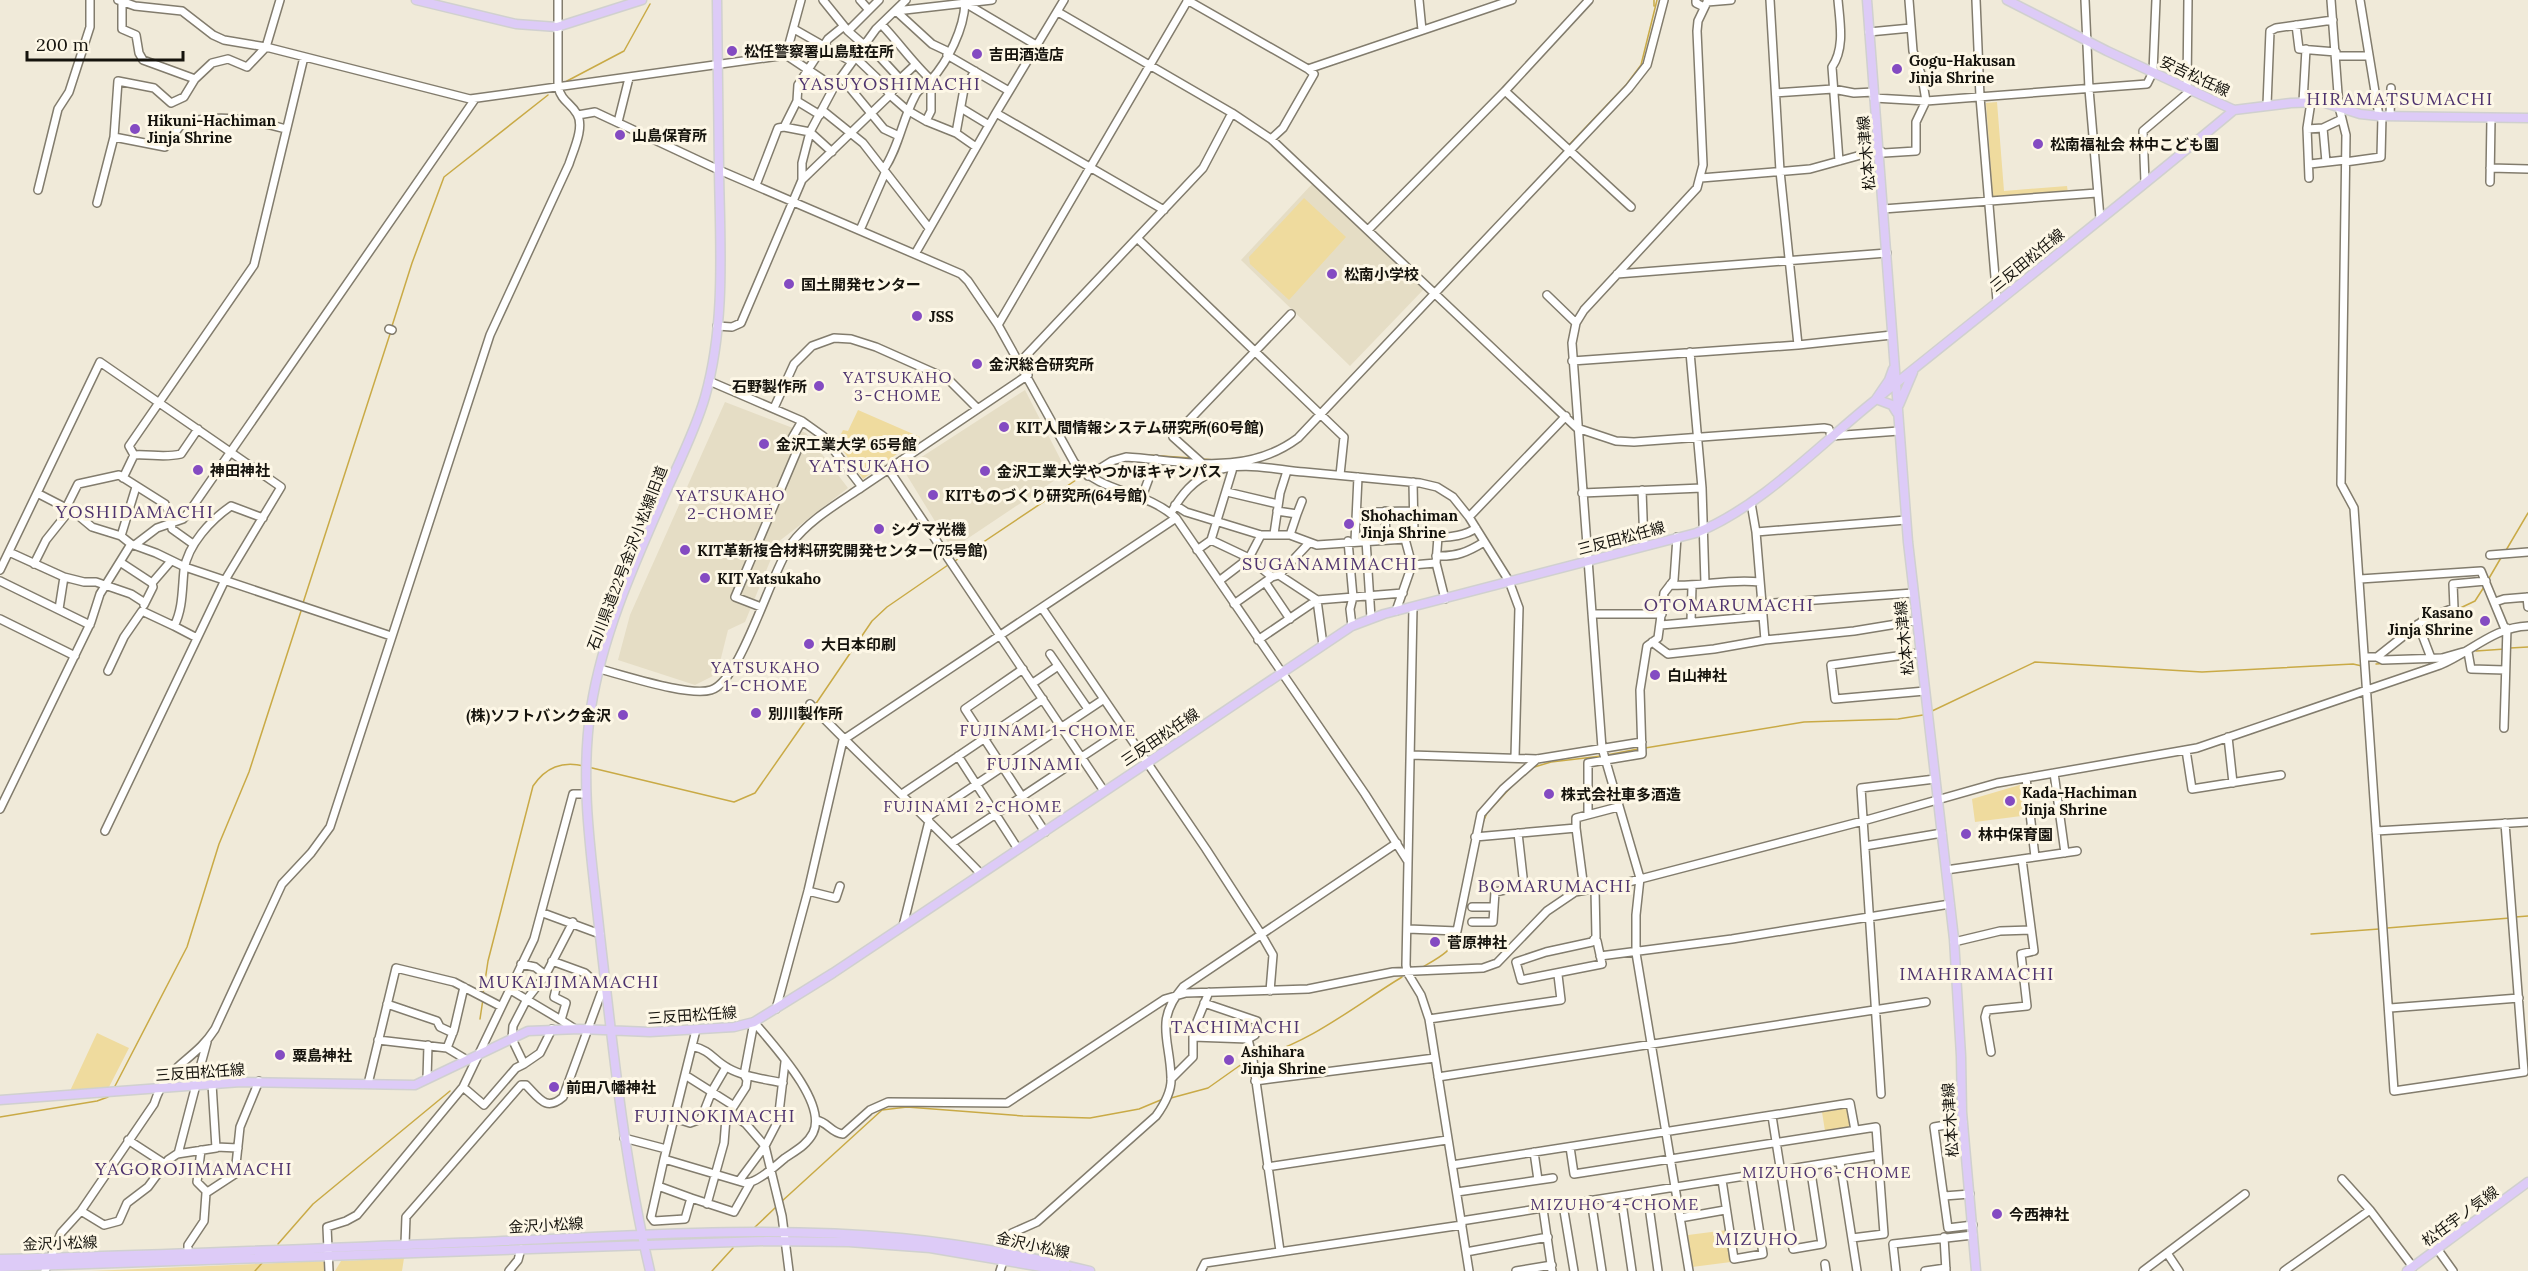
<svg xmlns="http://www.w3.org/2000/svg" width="2528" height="1271" font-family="Lora,'Noto Sans JP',serif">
	<rect width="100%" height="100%" fill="#f0ead9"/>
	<path fill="#e5ddc5" d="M1313 183 1424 289 1350 366 1241 260Z
		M1025 390 1067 472 952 549 903 469Z
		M725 402 806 433 848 488 778 542 745 622 728 630 717 674 695 685 618 660 630 615Z"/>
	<path fill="#efdb9e" d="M1997 102 2004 191 2067 186 2068 193 1993 199 1986 103Z
		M1304 198 1346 237 1289 300 1250 264 1249 257Z
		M858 410 920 437 863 479 837 442 843 430 848 431Z
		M2023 784 2029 815 1975 822 1972 799Z
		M97 1033 129 1048 109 1087 70 1091Z
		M1848 1108 1852 1127 1825 1131 1822 1112Z
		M1727 1230 1731 1262 1692 1267 1688 1235Z
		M404 1258 402 1271H335L341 1261Z
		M325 1261 326 1271H91Z"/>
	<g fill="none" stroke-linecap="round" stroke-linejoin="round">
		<path stroke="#c9aa46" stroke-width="1.5" d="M1654 0V6
			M567 81 624 51 650 4
			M1568 146 1626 85 1641 65 1657 0
			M1505 214 1565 150
			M392 326 412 263 444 177 548 95
			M1133 454 1191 458
			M1202 459 1215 460
			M1089 471 1108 460
			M2505 552 2528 513
			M955 561 1085 474
			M2488 580 2502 556
			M303 603 390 334
			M2454 611 2475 601 2484 587
			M2510 648 2528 647
			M2476 651 2505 649
			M2369 661H2375
			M2376 664 2390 663
			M815 705 872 621 887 607 948 565
			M1930 712 2035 662 2202 672 2353 664 2362 666
			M1645 748 1804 722 1898 719 1923 715
			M1607 755 1638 749
			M588 767 734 802 755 793 813 710
			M1531 768 1551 762 1602 756
			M1481 827 1487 813 1512 786
			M2515 917 2528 916
			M2387 928 2510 918
			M2311 934 2379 929
			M1421 968C1438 958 1452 952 1460 932
			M483 994 488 961 533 786C546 767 562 761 584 766
			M480 1019 483 999
			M1256 1057C1309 1044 1356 1005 1402 977
			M114 1088 187 947 219 844 249 772 302 608
			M1171 1098 1208 1088 1249 1059
			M0 1117 97 1101 108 1097
			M781 1202 882 1110 907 1107 1023 1116 1090 1118 1139 1109 1163 1099
			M754 1228 776 1207
			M278 1244 313 1204 450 1091
			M255 1271 262 1263
			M712 1271 733 1248"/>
		<defs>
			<path id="minor" d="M118 0 135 6 182 11 213 35 224 40 266 47 470 99 786 55 834 87
				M823 0 848 31 864 45
				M860 0 868 9
				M1187 0 1308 69 1314 74 1283 128 1271 139
				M1419 0 1422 30
				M1696 0V3L1704 7
				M1770 0 1780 171 1798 345
				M1838 0C1840 23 1845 48 1832 67L1839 161
				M1976 0 1980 97 1997 301
				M2085 0 2089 89 2100 218
				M2331 0 2339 107 2346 135 2341 484 2354 508 2394 1091 2524 1072 2505 823
				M2360 0 2379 116
				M122 2V29L136 35 139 53 143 60 195 79
				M1707 2 1731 0
				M965 3 1036 45
				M896 11 992 0
				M896 11 932 44 949 52
				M1058 12 1232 113 1271 139 1577 428 1616 441 1634 442 1824 428 1829 429 1831 436 1899 431
				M882 25C899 43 913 63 931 80V111L926 121
				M2296 25 2299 49 2336 52
				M794 29 852 62
				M848 31 879 0
				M1869 32 1911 28
				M866 42 900 79
				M786 55 801 0
				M947 55 1009 91
				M2336 56H2369
				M855 57 880 81 890 95 907 110 926 121 956 133 976 147
				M1308 69 1512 0
				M841 77 884 129 899 136
				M2187 89 2188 0
				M1505 91 1631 207
				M1776 93 1833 89 1854 93 1874 92
				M1874 98 1926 101 2147 84 2153 72 2156 0
				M797 101 820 115
				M2303 102 2306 49
				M2267 105 2270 31 2276 28 2333 20
				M961 108 989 125
				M822 110 863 143 929 228
				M996 113 1164 210
				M578 115 595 112 719 170 961 274 968 281 998 325 1074 462C1103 495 1144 489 1176 518L1365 794 1407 860
				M2390 116 2391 88
				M618 122 629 78
				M784 127 810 132 832 152
				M2323 128 2326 162
				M2307 129 2323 128 2342 119
				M956 133 964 89 975 71
				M114 137 165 147 182 123C220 114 249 119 286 129
				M2345 162 2381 157 2382 116
				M2310 164 2345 160
				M2490 168 2528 169
				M884 169C899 147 902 120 915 96 918 89 926 86 931 80 948 61 964 29 965 3
				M1701 178 1810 169 1879 150 1884 153 1916 151V122L1926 101 1922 77 1913 51 1909 0
				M2309 178 2307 128 2311 102
				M802 180 890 95 900 79 915 65
				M2145 182 2143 131 2190 91
				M2490 182 2491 118
				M756 185 778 128 784 127 797 101 798 85 828 39 844 26
				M38 190 58 109 69 92 90 27V0
				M97 203 114 137 118 81 154 88 171 103 184 97 195 79 212 63 228 59 247 67 266 47 280 0
				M1883 209 2097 193
				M860 230 885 173
				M1368 230 1505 91 1589 0
				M1137 238 1344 437 1340 475
				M915 254 996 113 1064 0
				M1617 274 1887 253
				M1547 295 1576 323
				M998 325 1188 0
				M717 326 732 327 741 323 802 180V163L810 132 834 87 876 29 906 0
				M389 329 392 330
				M1690 352 1702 488 1705 583
				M1572 361 1798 345 1892 335
				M1020 362 1203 168 1232 113
				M774 408 794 364 812 346 834 338 851 339 876 347 948 379 977 408
				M198 429 181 454C164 458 151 454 134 455L129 446 254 265 304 57
				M889 470 1104 791
				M1212 472 1173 437 1291 314
				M1088 476 1112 461 1126 457C1186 461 1246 477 1298 438L1629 88 1647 65 1664 0
				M123 478 134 455
				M1413 482 1414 533
				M862 487 1028 375
				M1642 490 1644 545
				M1227 492 1278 504
				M37 493 74 512 92 527 121 536 131 544 156 553 185 567 391 636
				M1582 493 1702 488
				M1142 497 1156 459
				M1751 503 1756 532 1765 640 1854 631 1915 621
				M1175 505 1186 512 1261 535H1290L1317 545 1405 539C1414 529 1426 536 1438 537 1449 538 1467 535 1476 528
				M66 508 78 484 119 475 165 504 170 514 172 529 193 544
				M1277 511 1297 514 1302 501
				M1385 511 1386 539
				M1358 512 1413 511
				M1171 513C1181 495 1193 480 1213 472 1240 460 1276 470 1304 472 1343 476 1381 479 1420 483L1437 487 1453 497 1469 517 1509 581 1519 608 1515 757
				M1469 517 1566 416
				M1756 532 1906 520
				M1274 534 1280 493 1287 471
				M1290 535 1297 514
				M121 536 136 487
				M1438 537 1436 563 1445 599
				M1211 540 1249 558 1272 577 1279 575 1317 600 1403 593
				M1366 540 1371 618
				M1348 541 1353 597 1350 609 1352 626
				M1355 541 1358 477
				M136 544 157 528 183 519 189 512 475 99
				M1197 550 1211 540 1233 468
				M9 552 64 577 84 582H96L131 594 145 603
				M2490 555 2528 552
				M1436 556C1456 557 1468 552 1484 542
				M120 562 152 583 171 561
				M34 564 46 540 70 510
				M1412 565 1436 563
				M0 570 100 362 281 487 225 580 105 831
				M1279 575 1309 543
				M2360 579 2481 571 2505 629
				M0 581 90 625
				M1219 581 1249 558 1261 535
				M1265 582 1290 619
				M1670 585C1700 587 1729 578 1760 582
				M2527 597 2528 607
				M2495 602 2504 599 2528 597
				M1234 604 1272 577
				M1761 604 1913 593
				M144 605 153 587 152 583
				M761 607 735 597 797 451 788 445 802 421
				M1413 607 1406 965 1407 972 1421 995 1429 1019 1469 1271
				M1042 608 1206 849 1261 934 1273 955 1270 991
				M59 609 64 577
				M1396 611 1412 565 1405 539
				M1592 614H1662
				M0 619 75 656
				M1691 621 1692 586
				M2418 624 2431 658
				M1661 625 1763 616
				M197 638 174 626C183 609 182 589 184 570 188 544 211 520 231 506L263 518
				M1258 640 1317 600 1323 645
				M1652 642 1668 654 1714 649 1765 640
				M2468 652 2471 669 2505 670
				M1919 653 1831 665 1835 699 1925 691
				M1050 654 1088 709
				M2365 657H2377L2425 619 2454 608 2453 584 2486 581
				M2377 657 2383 660 2442 658 2463 652
				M599 669C624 675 689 697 711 690 741 681 770 574 791 544 809 520 837 504 862 487L823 436 802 421 709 381
				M1023 669 965 709 1045 832
				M108 671 124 637 142 611 174 626
				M1033 683 1058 666
				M810 704C865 762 925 815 980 873
				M2504 728 2507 628
				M2228 737 2233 783
				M2186 750 2192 789 2281 775
				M1411 755 1537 759 1642 742
				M958 756 1018 849
				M2054 773 2065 853
				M2026 778 2035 857
				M902 794 1043 699
				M0 809 91 622 100 594 131 544
				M1588 814V763L1642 754 1640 690 1647 646 1658 638 1664 593 1674 580 1677 537
				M926 818 1104 699
				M2376 831 2528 822
				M1475 837 1576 828
				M952 843 1124 729
				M1865 846 1942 833
				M1946 870 2077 851
				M1584 889 1576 828V818L1618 807
				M808 891 836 898 840 886
				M1472 907H1493
				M543 913 600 934
				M1472 922H1493L1495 892 1524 886 1518 833
				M903 926 929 821
				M1408 929 1457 931 1481 814 1503 789 1537 759
				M1594 939 1597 941 1602 964 1521 980 1516 962 1546 952 1592 942 1596 937 1595 889
				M1954 942 2000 931 2031 930
				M1600 956 1732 939 1950 904
				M552 961 585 973 604 990
				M521 964 535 967 557 984 554 997 566 1003 561 1020 575 1029
				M464 987 454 1030 447 1048 467 1060
				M509 989 561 1020
				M1204 1003 1257 1021 1255 1035 1248 1039
				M387 1004 437 1021 440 1027 453 1033
				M2390 1008 2519 998
				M776 1009 808 891 843 740 1176 518
				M1429 1019 1561 1000 1558 975
				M552 1029 540 1053 524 1064 512 1039 513 1026 527 999 545 976 573 922
				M696 1030 664 1159 745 1183 751 1182C763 1178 775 1166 785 1158 795 1151 807 1145 813 1133 828 1103 773 1045 754 1022
				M1193 1037 1196 1024 1209 992
				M378 1040 447 1048
				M692 1046C712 1051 713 1060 728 1068 744 1077 765 1079 783 1083
				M1991 1052 1985 1017 1987 1010 2027 1006 2021 954 2034 951 2022 859
				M685 1075 734 1106
				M1438 1077 1926 1002
				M427 1079 428 1045
				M1171 1079 1193 1057V1037L1248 1039 1253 1060 1280 1251
				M1255 1081 1435 1058
				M368 1084 396 968 454 982 500 1006
				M195 1086 207 1042
				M463 1087 484 1105 516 1068 524 1064
				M1881 1094 1861 788 1935 779
				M729 1112 746 1124 765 1146 782 1216 789 1271
				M1772 1116 1793 1249 1822 1244 1810 1166
				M674 1118 690 1123 701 1119 712 1091 726 1067
				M816 1120C828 1122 831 1133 843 1134L870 1110 888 1102 1007 1103 1165 999 1186 993 1308 989 1393 972 1483 968 1497 963 1547 911 1575 892 1621 884 1863 821 1997 783 2197 748 2440 665C2471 652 2494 627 2528 626
				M1963 1122 1934 1127 1948 1228 1973 1225
				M624 1138 666 1149
				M128 1140 165 1164
				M216 1147 238 1148
				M1570 1147 1574 1174 1876 1127 1884 1234 1852 1238
				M201 1150 197 1182 207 1192
				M1534 1152 1538 1180
				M178 1154 196 1085
				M1840 1162 1857 1271
				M1452 1165 1850 1103 1855 1130
				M1267 1167 1447 1140
				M2342 1179 2370 1210 2413 1267
				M1722 1180 1734 1259 1763 1254 1751 1176
				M739 1181 765 1146 778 1121 785 1062
				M658 1186 691 1198 685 1219 654 1221 651 1217 664 1159
				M1457 1192 1553 1178
				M1647 1192 1658 1271
				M1621 1196 1632 1271
				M1944 1196 1970 1194
				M691 1198 734 1212 751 1182
				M1591 1200 1602 1271
				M707 1204 724 1143 726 1118 746 1087 747 1080 744 1075 754 1022
				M1563 1205 1574 1271
				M1543 1209 1552 1271
				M81 1211 104 1225 119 1221 127 1203 148 1187 168 1160 177 1154 216 1148 212 1084
				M1680 1218 1725 1210
				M1461 1221 1878 1155
				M1944 1237 1946 1271
				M405 1244 406 1217 521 1085H526C539 1098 546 1112 563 1097L603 988
				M2438 1250 2453 1271
				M1466 1252 1548 1237
				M188 1253V1245L204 1221 206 1193 235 1174 240 1127 259 1081
				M2167 1253 2179 1271
				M1825 1264 1826 1271
				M45 1271 61 1233 81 1211 154 1104C167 1063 194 1062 215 1029L282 884 311 853 330 827 490 335 569 164C573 151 585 127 577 114 570 102 562 102 558 87V0
				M329 1271 327 1227 346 1221 357 1215 463 1087 534 939 573 794H585
				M509 1271 518 1260 521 1249
				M1000 1271 1012 1233 1037 1222 1156 1116C1164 1105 1172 1090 1171 1077 1170 1039 1154 1021 1183 987L1397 843
				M1201 1271 1205 1263 1462 1225
				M1516 1271 1552 1265
				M1689 1271 1636 953V915L1640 878 1602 748 1572 343 1576 323 1584 310 1697 188 1703 165 1697 31 1698 21 1708 0
				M1896 1271 1893 1244 1973 1235
				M1925 1271 1946 1268
				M2143 1271 2245 1194
				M2284 1271 2370 1210"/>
			<path id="major" d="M416 0 516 24 557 27 642 0
				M1867 0 1908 542 1954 939 1961 1056 1962 1112 1976 1271
				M2007 0 2107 51 2234 110 2291 103 2322 102 2360 114 2379 116 2528 118
				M1893 369 1889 380 1876 399 1892 405 1897 413
				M1899 405 1913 372
				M0 1100 241 1082 415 1085 528 1031 580 1029 650 1032 734 1027 754 1022 833 973 1352 626 1384 614 1696 533C1761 507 1819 445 1874 401 1994 304 2116 209 2234 110
				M0 1259C161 1255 322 1248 483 1242 622 1236 762 1225 901 1238 965 1244 1027 1256 1090 1271
				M0 1267 767 1241 849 1242 930 1248 1065 1271
				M650 1271C624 1161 613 1048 600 936 592 859 579 785 591 708 603 631 637 558 668 487 681 458 696 428 705 397 726 323 720 245 719 170 718 113 718 57 717 0
				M2407 1271 2528 1182"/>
		</defs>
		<use href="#minor" stroke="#827c6d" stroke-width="10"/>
		<use href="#major" stroke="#d0d0cf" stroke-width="11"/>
		<use href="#minor" stroke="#fff" stroke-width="7"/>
		<use href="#major" stroke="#ddcbf7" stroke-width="8"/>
	</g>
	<g fill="#844bc2" stroke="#fdf7e6" stroke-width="2">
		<circle cx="732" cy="51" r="6"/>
		<circle cx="977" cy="54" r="6"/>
		<circle cx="1897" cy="69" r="6"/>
		<circle cx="135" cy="129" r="6"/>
		<circle cx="620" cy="135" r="6"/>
		<circle cx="2038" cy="144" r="6"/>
		<circle cx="1332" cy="274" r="6"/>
		<circle cx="789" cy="284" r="6"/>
		<circle cx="917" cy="316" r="6"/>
		<circle cx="977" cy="364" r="6"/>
		<circle cx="819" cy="386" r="6"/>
		<circle cx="1004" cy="427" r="6"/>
		<circle cx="764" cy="444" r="6"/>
		<circle cx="198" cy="470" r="6"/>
		<circle cx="985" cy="471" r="6"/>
		<circle cx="933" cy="495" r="6"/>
		<circle cx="1349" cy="524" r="6"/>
		<circle cx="879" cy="529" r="6"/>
		<circle cx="685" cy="550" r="6"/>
		<circle cx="705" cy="578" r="6"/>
		<circle cx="2485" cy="621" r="6"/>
		<circle cx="809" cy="644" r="6"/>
		<circle cx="1655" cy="675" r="6"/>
		<circle cx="756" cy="713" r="6"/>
		<circle cx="623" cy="715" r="6"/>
		<circle cx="1549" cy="794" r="6"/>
		<circle cx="2010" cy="801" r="6"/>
		<circle cx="1966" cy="834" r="6"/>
		<circle cx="1435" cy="942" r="6"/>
		<circle cx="280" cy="1055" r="6"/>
		<circle cx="1229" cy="1060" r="6"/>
		<circle cx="554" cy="1087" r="6"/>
		<circle cx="1997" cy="1214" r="6"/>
	</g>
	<g text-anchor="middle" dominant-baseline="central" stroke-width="6" stroke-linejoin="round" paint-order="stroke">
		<g font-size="15" font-weight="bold" fill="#15130d" stroke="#fdf7e6" text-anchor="start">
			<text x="744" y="51">松任警察署山島駐在所</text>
			<text x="989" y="54">吉田酒造店</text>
			<text x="1909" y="60">Gogu-Hakusan<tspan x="1909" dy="17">Jinja Shrine</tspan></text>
			<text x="147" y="120">Hikuni-Hachiman<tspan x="147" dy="17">Jinja Shrine</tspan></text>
			<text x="632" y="135">山島保育所</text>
			<text x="2050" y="144">松南福祉会 林中こども園</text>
			<text x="1344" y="274">松南小学校</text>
			<text x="801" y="284">国土開発センター</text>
			<text x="929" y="316">JSS</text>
			<text x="989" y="364">金沢総合研究所</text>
			<text x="807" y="386" text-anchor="end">石野製作所</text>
			<text x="1016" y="427">KIT人間情報システム研究所(60号館)</text>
			<text x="776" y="444">金沢工業大学 65号館</text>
			<text x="210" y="470">神田神社</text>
			<text x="997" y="471">金沢工業大学やつかほキャンパス</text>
			<text x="945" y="495">KITものづくり研究所(64号館)</text>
			<text x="1361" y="515">Shohachiman<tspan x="1361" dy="17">Jinja Shrine</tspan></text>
			<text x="891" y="529">シグマ光機</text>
			<text x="697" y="550">KIT革新複合材料研究開発センター(75号館)</text>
			<text x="717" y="578">KIT Yatsukaho</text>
			<text x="2473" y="612" text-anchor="end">Kasano<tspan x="2473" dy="17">Jinja Shrine</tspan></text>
			<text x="821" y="644">大日本印刷</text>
			<text x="1667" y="675">白山神社</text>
			<text x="768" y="713">別川製作所</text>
			<text x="611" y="715" text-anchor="end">(株)ソフトバンク金沢</text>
			<text x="2022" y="792">Kada-Hachiman<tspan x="2022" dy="17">Jinja Shrine</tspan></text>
			<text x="1561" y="794">株式会社車多酒造</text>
			<text x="1978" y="834">林中保育園</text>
			<text x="1447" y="942">菅原神社</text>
			<text x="1241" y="1051">Ashihara<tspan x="1241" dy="17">Jinja Shrine</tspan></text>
			<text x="292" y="1055">粟島神社</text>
			<text x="566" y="1087">前田八幡神社</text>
			<text x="2009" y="1214">今西神社</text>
		</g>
		<g font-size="15" fill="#15130d" stroke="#fdf7e6">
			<text transform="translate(2195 76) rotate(25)">安吉松任線</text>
			<text transform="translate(1866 153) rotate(-95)">松本木津線</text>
			<text transform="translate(2027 260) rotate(-39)">三反田松任線</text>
			<text transform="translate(1621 538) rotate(-15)">三反田松任線</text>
			<text transform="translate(627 558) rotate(-69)">石川県道22号金沢小松線旧道</text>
			<text transform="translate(1904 638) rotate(-96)">松本木津線</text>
			<text transform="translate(1160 737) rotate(-34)">三反田松任線</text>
			<text transform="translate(692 1015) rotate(-4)">三反田松任線</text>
			<text transform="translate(200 1072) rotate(-4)">三反田松任線</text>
			<text transform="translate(1950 1120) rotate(-94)">松本木津線</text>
			<text transform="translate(2460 1216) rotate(-36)">松任宇ノ気線</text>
			<text transform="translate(546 1225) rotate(-3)">金沢小松線</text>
			<text transform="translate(60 1243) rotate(-2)">金沢小松線</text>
			<text transform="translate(1033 1245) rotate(12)">金沢小松線</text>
		</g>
		<g font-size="16" letter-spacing="1.5" fill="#4e336e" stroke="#fdf7e6">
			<text x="898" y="377">YATSUKAHO<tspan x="898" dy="18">3-CHOME</tspan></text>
			<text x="731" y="495">YATSUKAHO<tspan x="731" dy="18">2-CHOME</tspan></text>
			<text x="766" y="667">YATSUKAHO<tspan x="766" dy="18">1-CHOME</tspan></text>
			<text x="1048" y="730">FUJINAMI 1-CHOME</text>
			<text x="973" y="806">FUJINAMI 2-CHOME</text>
			<text x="1827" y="1172">MIZUHO 6-CHOME</text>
			<text x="1615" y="1204">MIZUHO 4-CHOME</text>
		</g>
		<g font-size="18" letter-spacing="1.5" fill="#4e336e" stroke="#fdf7e6">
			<text x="890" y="83">YASUYOSHIMACHI</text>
			<text x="2400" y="98">HIRAMATSUMACHI</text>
			<text x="870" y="465">YATSUKAHO</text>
			<text x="135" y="511">YOSHIDAMACHI</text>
			<text x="1330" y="563">SUGANAMIMACHI</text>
			<text x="1729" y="604">OTOMARUMACHI</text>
			<text x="1034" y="763">FUJINAMI</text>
			<text x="1555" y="885">BOMARUMACHI</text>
			<text x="1977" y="973">IMAHIRAMACHI</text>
			<text x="569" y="981">MUKAIJIMAMACHI</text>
			<text x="1236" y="1026">TACHIMACHI</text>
			<text x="715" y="1115">FUJINOKIMACHI</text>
			<text x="194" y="1168">YAGOROJIMAMACHI</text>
			<text x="1757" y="1238">MIZUHO</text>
		</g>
	</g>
	<path d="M27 51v9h156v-9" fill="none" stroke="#15130d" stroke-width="3"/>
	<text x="36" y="51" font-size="18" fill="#15130d" stroke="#fdf7e6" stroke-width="4.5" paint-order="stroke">200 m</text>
</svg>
